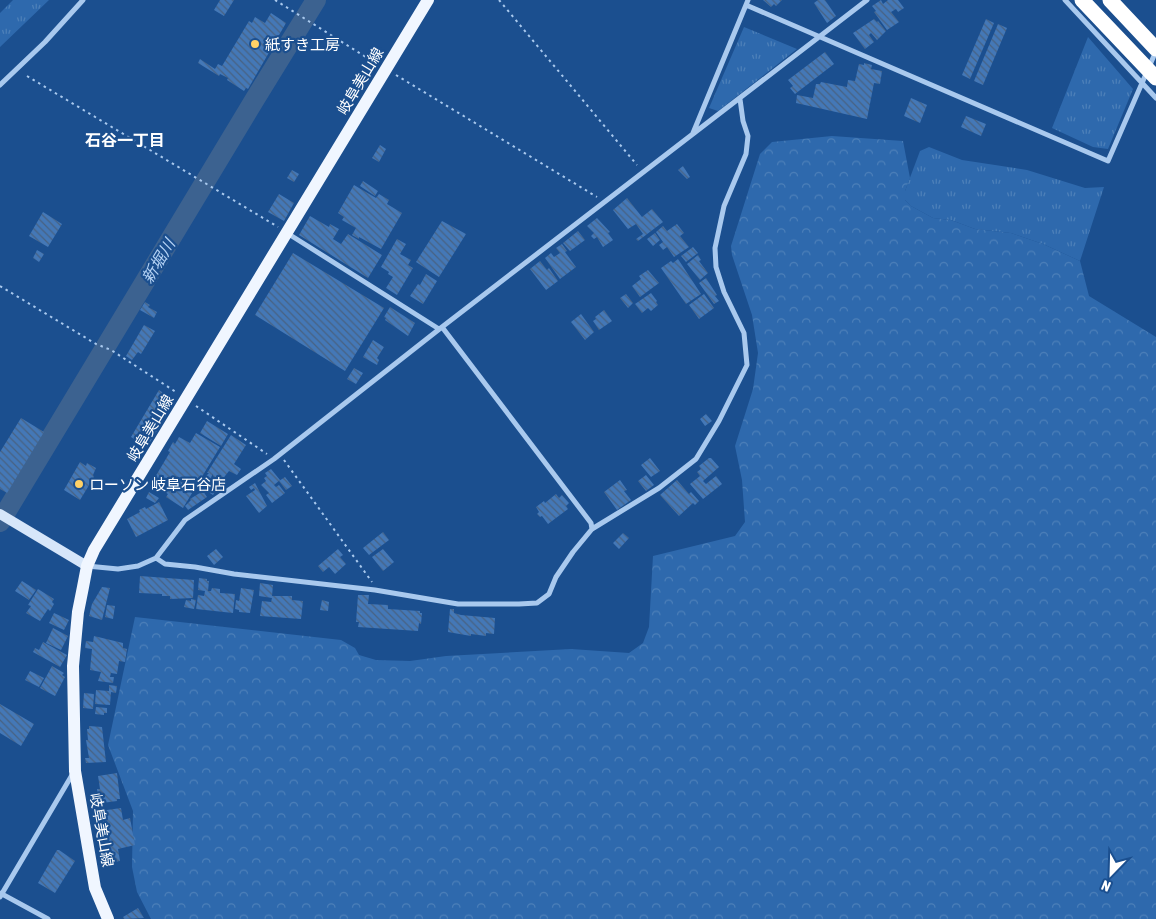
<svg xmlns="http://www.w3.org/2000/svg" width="1156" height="919" font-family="'Asap Condensed','Noto Sans JP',sans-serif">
	<defs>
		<pattern id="grass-tufts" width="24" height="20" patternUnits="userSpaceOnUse" patternTransform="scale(1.25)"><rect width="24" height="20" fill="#2e69ad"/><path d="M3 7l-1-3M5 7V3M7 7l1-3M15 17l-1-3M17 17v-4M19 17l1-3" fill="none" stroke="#4d80b9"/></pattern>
		<pattern id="forest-crowns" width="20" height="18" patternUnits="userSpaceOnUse" patternTransform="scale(1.25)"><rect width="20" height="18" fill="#2e69ad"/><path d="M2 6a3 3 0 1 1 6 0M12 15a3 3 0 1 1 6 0" fill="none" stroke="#4d80b9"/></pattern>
		<pattern id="building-back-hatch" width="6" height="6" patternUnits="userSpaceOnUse" patternTransform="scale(1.25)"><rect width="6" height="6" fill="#4478b7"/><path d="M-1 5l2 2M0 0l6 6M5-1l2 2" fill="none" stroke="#486282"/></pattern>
	</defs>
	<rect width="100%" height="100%" fill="#1b4f8f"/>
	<path fill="url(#grass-tufts)" d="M13 0H49L0 47V13Z
		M744 27 797 49 718 111 709 108Z
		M1088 37 1133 89 1108 149 1093 147 1052 128Z
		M929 147 962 160 1027 170 1085 188 1104 187 1080 261 1043 244 1011 233 975 229 951 220 933 218 911 206 905 200V191L920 151Z"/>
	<path fill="url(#forest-crowns)" d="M832 136 903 141 910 178 905 191V200L911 206 933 218 951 220 975 229 1011 233 1043 244 1080 261 1089 296 1156 337V919H151L137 892 132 867 133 811 108 745 135 617 341 640 355 648 359 655 376 660 410 661 446 656 571 649 629 653 643 643 649 627 653 556 735 536 745 522 742 480 735 446 753 389 758 353 752 315 732 255 731 246 760 154 772 142Z"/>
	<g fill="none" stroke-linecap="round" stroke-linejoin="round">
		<path stroke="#3c6290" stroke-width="20" d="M0 522 255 99 316 0"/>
	</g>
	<path fill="url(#building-back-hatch)" d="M220 0H234L224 16 214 10Z
		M763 0H782L776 6 774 4 771 7Z
		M818 0H825L836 16 827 23 814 3Z
		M881 0 883 4 888 0H898L904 8 898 12 896 9 891 12 899 22 887 30 874 12 876 11 872 6Z
		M271 13 286 23 248 89 246 88 244 91 227 80 228 78 220 74 219 76 198 63 200 59 215 69 218 64 222 66 249 21 252 23 255 17 265 23Z
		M874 19 877 22 878 21 886 31 877 40 871 33 869 35 874 42 865 49 853 33Z
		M986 19 994 23 970 79 962 75Z
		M998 24 1007 28 983 85 974 81Z
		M825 52 834 64 795 94 790 88 793 86 788 80Z
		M864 63 872 65 871 69 882 71 880 84 874 83 867 119 796 103 797 95 813 98 816 84H820L821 82 847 87 848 80 855 81 859 64 864 65Z
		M911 98 927 105 920 123 904 116Z
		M966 116 986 124 981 136 961 127Z
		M380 145 386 149 379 162 372 158Z
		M683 166 690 177 687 179 678 170Z
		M292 170 299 174 294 182 287 178Z
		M363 181 378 191 375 196 360 186Z
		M354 185 376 198 379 194 389 200 387 204 402 213 381 249 359 237V239L352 235 356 228 342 220 344 217 338 213Z
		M279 194 294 203 284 221 268 212Z
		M627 198 642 217 652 209 663 222 638 241 636 239 643 234 636 224 628 229 613 210Z
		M43 212 62 224 48 247 29 236Z
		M310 216 329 227 330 224 339 229 333 239 341 244 348 234 382 255 368 278 299 235Z
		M597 218 610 232 608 233 613 240 603 247 597 237 594 239 591 236 594 233 587 226Z
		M442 221 466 234 439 277 416 262Z
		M677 224 684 233 680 236 689 247 674 257 667 247 663 250 659 245 663 242 656 232 663 226 667 231Z
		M578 231 585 240 570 251 563 243Z
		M655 233 660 240 653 246 647 239Z
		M397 239 406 244 400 254 411 260 408 265 413 268 397 295 386 288 393 277 388 274 389 272 381 267Z
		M562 244 567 251 565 252 576 267 560 279 545 258 551 253 554 257 560 253 556 248Z
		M693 247 698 253 686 262 681 256Z
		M37 250 44 254 39 262 33 258Z
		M293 253 384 308 345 371 255 315Z
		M698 255 701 260 699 261 708 273 700 280 687 264Z
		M678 259 701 294 686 304 661 268 671 261 673 263Z
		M540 261 547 270 549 268 558 281 546 290 530 269Z
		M648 270 659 283 640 297 632 286 641 279 639 276Z
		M426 274 437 281 423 304 410 296 418 284 420 285Z
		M706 278 717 295 715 296 719 301 714 304 699 283Z
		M651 293 657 301 656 302 658 305 651 311 648 308 642 313 635 304Z
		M626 294 633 303 628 308 620 298Z
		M704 294 714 308 699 319 689 305Z
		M145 302 150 305 148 307 157 312 154 318 140 310Z
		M390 307 415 323 408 336 385 320 386 318 384 317Z
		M604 310 612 321 599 330 593 321 596 319 595 317Z
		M581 314 594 332 585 340 571 322Z
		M144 325 155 331 141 354 138 352 132 360 126 356Z
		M373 340 384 347 377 358 379 360 377 365 363 357Z
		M354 368 363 373 356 384 347 379Z
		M159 390 175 401 147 447 131 437Z
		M706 414 712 421 705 426 700 419Z
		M21 418 44 432 7 493 0 489V452Z
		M207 421 228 434 221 446 200 433Z
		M196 433 220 447 183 508 166 497 168 494 151 484 170 452 168 451 173 442 175 444 179 437 190 443Z
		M231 435 246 445 234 464 241 469 237 475 229 471 221 481 213 476V474L210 479 206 476 209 473H207Z
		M650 458 660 471 651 477 641 465Z
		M709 458H711L719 467 703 481 706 484 716 476 722 484 703 499 690 484 700 476 697 472 701 469 699 466Z
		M80 462 86 466 87 463 96 468 93 475 94 477 80 500 64 490Z
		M271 469 280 480 274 485 276 487 279 485 285 493 272 503 266 495 269 493 261 485 266 481 264 478 267 476 265 473Z
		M646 475 654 485 646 491 638 481Z
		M212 477 218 481 215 485 216 486 219 482 226 486 222 489 218 487 213 495 199 486 204 478 209 481Z
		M285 477 292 486 286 490 279 481Z
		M620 480 627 490 624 491 631 500 617 510 604 492Z
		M677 480 689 494 691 492 699 501 695 505 693 503 679 516 660 495Z
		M255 483 267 506 259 513 246 496 255 490 254 488 251 490 249 487Z
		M203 491 207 497 188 510 185 506 191 500 190 499Z
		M149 492 159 498 155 503 146 498Z
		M556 494 559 498 562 495 569 503 566 506 568 509 548 524 542 516 540 517 537 514 539 512 536 507 544 501 545 503Z
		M159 502 168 520 136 537 127 519 140 512 139 510 145 507 146 509Z
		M383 532 389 540 369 555 363 548Z
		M623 533 629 538 619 549 613 543Z
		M216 549 223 557 214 565 207 556Z
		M338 549 343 555 340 557 346 564 335 574 329 567 323 572 318 566Z
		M383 549 394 562 383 571 372 557Z
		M140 576 194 580 193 598 170 599V596H162V594L139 593Z
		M199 578 207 579V581H209L208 591H211L212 588 220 589V593L235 594 233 613 196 609 198 595 204 596 205 591 198 590Z
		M22 581 36 590 29 600 15 591Z
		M260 583 273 585 272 596H292V600L303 601 301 619 260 616 262 601 271 602 272 598 259 596Z
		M102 587 110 588 102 620 89 616 92 604Z
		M241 588 254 590 250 613 239 612V610L235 609 236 600 239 601Z
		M38 589 54 599 52 602 54 604 50 611 48 609 40 621 26 613 31 606 28 605Z
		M358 595H369L368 604 388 605V609L420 611V613H422L421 624 419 623 418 631 358 627 359 622H356Z
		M191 599 196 600 194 609 184 607 186 600 191 601Z
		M322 600 329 602 328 611 320 610Z
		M107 605 115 606 113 619 105 617Z
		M450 609H454V613L461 615 495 618 494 634 486 633V636L471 634V636L448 632Z
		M54 613 69 620 64 630 49 623Z
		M53 628 68 636 61 650 46 643Z
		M94 636 123 643V648L127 649 125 662 119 661 117 674 111 673 110 677H114L113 683 98 681 101 672 90 670 92 649 85 648 86 641 93 642Z
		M43 642 67 655 60 667 33 652 35 648 39 650Z
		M52 666 64 673 62 675 65 677 55 696 40 688Z
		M30 671 44 678 39 687 25 680Z
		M109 685 117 686 116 693 111 692 110 705 95 704 96 690 109 691Z
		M84 693 94 694 93 709 83 708Z
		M0 704 34 724 21 746 0 733Z
		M96 707 107 708V713H104V715L95 714Z
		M89 726 102 727 106 762 86 763 85 758H89L86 740H88L87 729H89Z
		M117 773 120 799H117V801L102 803V796L98 797 97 789H100L98 776Z
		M121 808 123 820 130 818 135 845 118 849 120 861 104 864 97 825 103 824 100 811Z
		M57 850H59L75 861 55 893 38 883Z
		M138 908 144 918 124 919 123 917Z"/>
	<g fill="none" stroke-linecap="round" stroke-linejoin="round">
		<path stroke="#a9c9ee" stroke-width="2" stroke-dasharray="2.5 4" stroke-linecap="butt" d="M275 0 377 64
			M499 0 637 165
			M396 75 597 197
			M27 76 278 227
			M0 286 96 344 111 350 176 392
			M196 406 267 454
			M284 460 372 582"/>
		<path stroke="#a9c9ee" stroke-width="5" d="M1065 0 1156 98
			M746 5 1108 161 1156 51
			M0 85 45 42 83 0
			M693 133 748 0
			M287 233 439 329
			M442 327 591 523 592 529
			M156 558 165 564 195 567 234 574 375 590 458 604H519L537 603 549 594 556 577 573 552 592 529 659 488 696 459 719 421 747 365 744 333 724 292 716 267 715 248 724 206 746 154 748 136 743 121 740 99
			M87 566 118 569 138 566 156 558 185 520 274 459 442 327 867 0
			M0 893 48 919
			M0 897 72 775"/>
		<path stroke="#d6e6fa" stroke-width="10" d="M0 514 87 566"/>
		<path stroke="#f0f6ff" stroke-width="12" d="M108 919 95 888 75 771 73 666 78 612 83 587 87 566 94 550 428 0"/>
		<path stroke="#fff" stroke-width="15" d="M1110 0 1156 49"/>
		<path stroke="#fff" stroke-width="15" d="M1082 0 1156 78"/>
	</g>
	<g fill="#ffd166" stroke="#1b4f8f" stroke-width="2">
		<circle cx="255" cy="44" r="5"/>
		<circle cx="79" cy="484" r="5"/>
	</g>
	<g text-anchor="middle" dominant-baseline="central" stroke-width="4.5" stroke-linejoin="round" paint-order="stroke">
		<g font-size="15" fill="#fff" stroke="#1b4f8f" text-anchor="start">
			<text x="265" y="44">紙すき工房</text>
			<text x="89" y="484">ローソン 岐阜石谷店</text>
		</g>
		<g font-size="15" fill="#fff" stroke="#1b4f8f">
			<text transform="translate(360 81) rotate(-59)">岐阜美山線</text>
			<text transform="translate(150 428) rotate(-59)">岐阜美山線</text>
			<text transform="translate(102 830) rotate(80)">岐阜美山線</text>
		</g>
		<g font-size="16" font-weight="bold" fill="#fff" stroke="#1b4f8f">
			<text x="125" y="140">石谷一丁目</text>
		</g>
		<g font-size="16" font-style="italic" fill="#b5d3f5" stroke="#1b4f8f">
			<text transform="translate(158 261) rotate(-59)">新堀川</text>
		</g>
	</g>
	<g transform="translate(1111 874) rotate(203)" stroke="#1b4f8f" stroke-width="4" paint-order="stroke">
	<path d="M0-4L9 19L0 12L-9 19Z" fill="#ffffff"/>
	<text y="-8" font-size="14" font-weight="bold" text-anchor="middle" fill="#ffffff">N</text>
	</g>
</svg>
